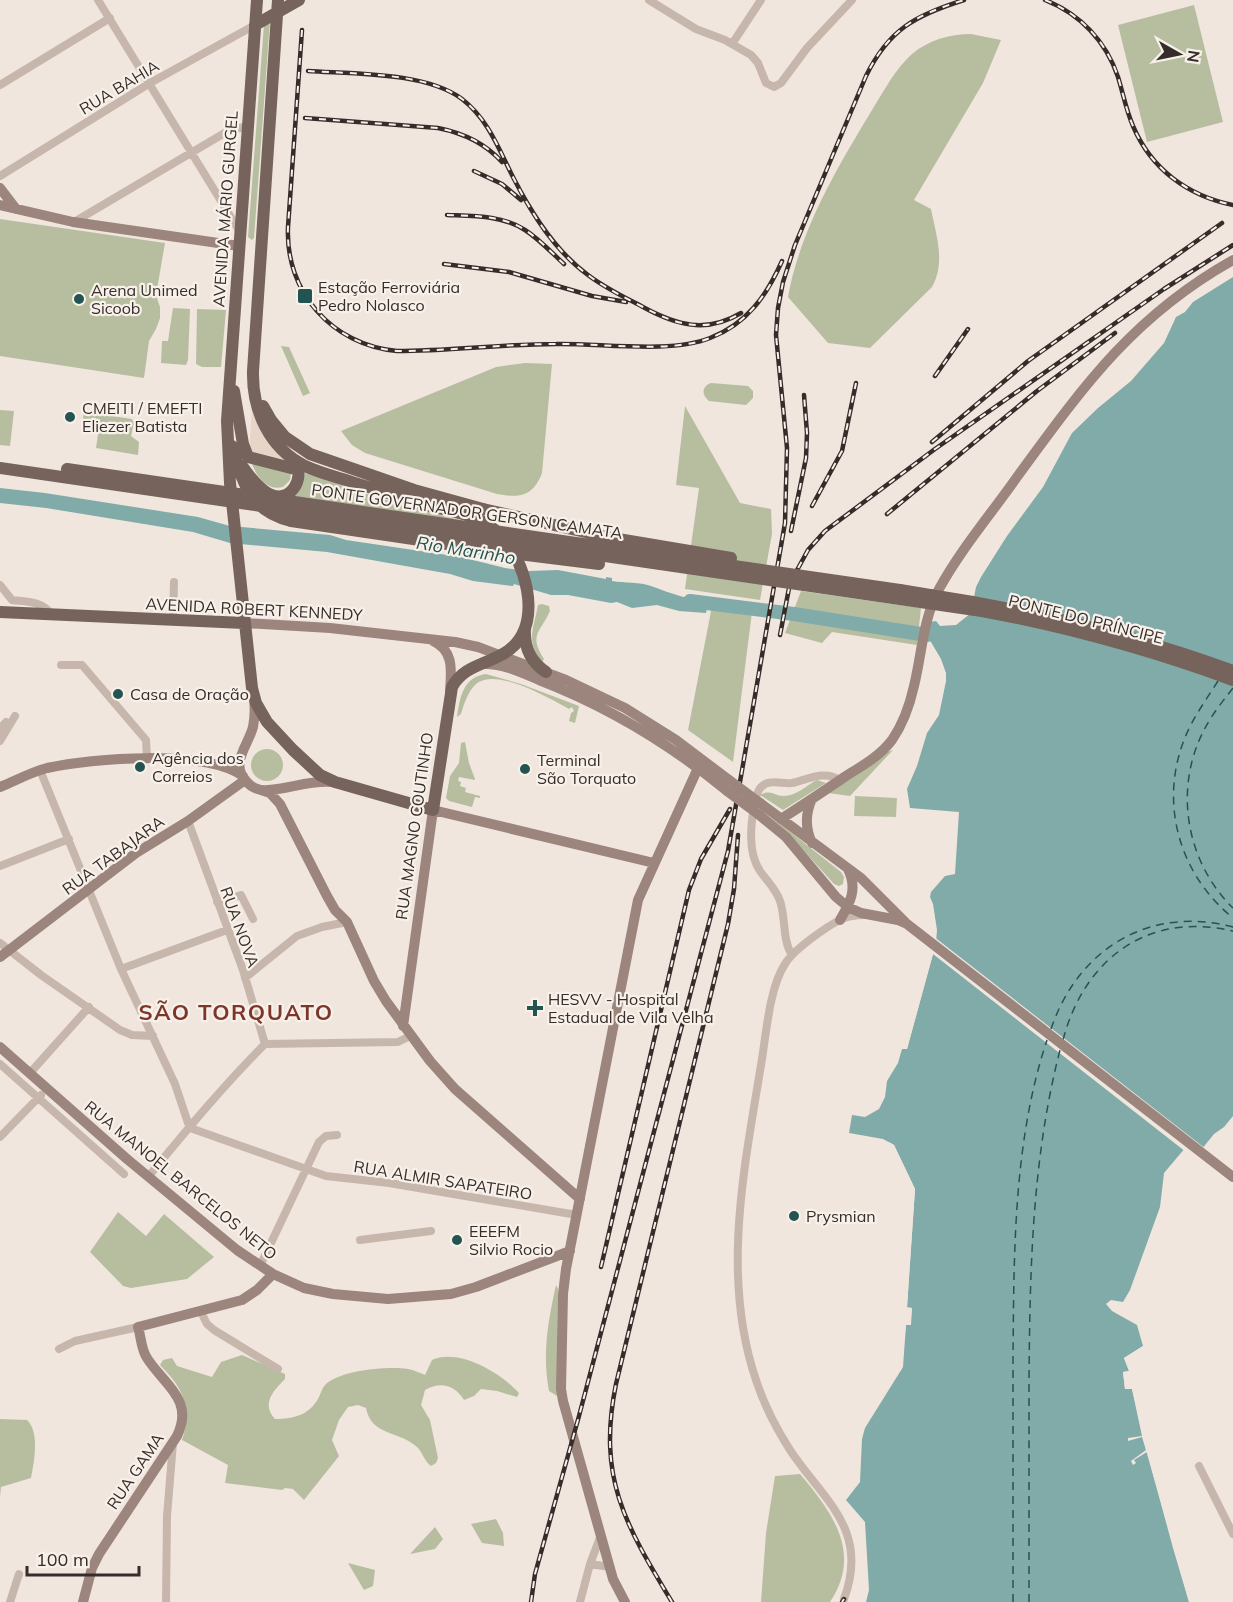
<svg xmlns="http://www.w3.org/2000/svg" width="1233" height="1602" font-family="Mulish,sans-serif">
	<rect width="100%" height="100%" fill="#f0e6de"/>
	<path fill="#b7bea0" d="M1194 5 1223 122 1147 142 1118 25Z
		M270 21 254 238 252 240 248 237 264 24Z
		M971 34 1001 40 983 83 914 200 931 209C936 235 946 262 932 287L870 348 828 343 788 297C800 230 837 168 872 110 884 91 895 69 912 54 929 40 949 34 971 34Z
		M0 219 165 243 156 295 160 307V318L156 329 149 341 144 378 0 356Z
		M173 308 190 309 188 360 186 365 161 363 162 341H168Z
		M197 309 226 310 221 367H202L196 364Z
		M281 346 289 347 310 393 303 396Z
		M525 363 552 364 542 473C533 497 519 498 497 494L365 453 352 445 341 431 496 367Z
		M711 383 748 386 753 391V398L746 405 709 401C701 395 702 386 711 383Z
		M685 406 740 503 771 509 772 534 760 600 685 589 699 488 676 485Z
		M0 410 14 411 10 446 0 445Z
		M84 412 132 419 134 423 131 436 139 442 138 455 96 448 99 427 82 425Z
		M252 464 291 472 290 480 283 487C267 491 257 477 252 464Z
		M305 473 401 505 463 521 290 498 303 483Z
		M801 591 921 608 917 645 832 632 822 643 785 633Z
		M542 604 549 606 550 611C541 632 528 634 544 659L542 662C525 641 534 628 538 605Z
		M712 606 752 612 733 762 688 730Z
		M486 674 521 684 579 706 575 723 569 721 571 713 574 711 572 707 569 709C549 698 496 667 476 684 468 691 464 704 461 714L457 717C460 697 463 677 486 674Z
		M465 742 469 763 475 779V780L459 777 458 781 461 782 460 786 466 788 465 792 480 796V798L475 797 472 807 449 801 446 798 450 776 459 763 461 743Z
		M251 765a16 16 0 1 1 32 0a16 16 0 1 1-32 0Z
		M893 750 850 796 828 793 887 752Z
		M817 780 826 783 783 810 760 795C772 789 773 796 784 796 796 796 807 785 817 780Z
		M855 796 897 798 896 817 854 816Z
		M760 808 841 872 844 877 843 884 839 886 834 884 787 832Z
		M118 1212 146 1236 164 1214 214 1257 187 1279 131 1288 123 1286 90 1252Z
		M556 1285 558 1289 557 1396 549 1391C542 1354 548 1321 556 1285Z
		M242 1355 285 1374V1379C273 1391 261 1404 275 1419 294 1419 310 1415 319 1397 321 1393 322 1388 325 1385 340 1370 388 1366 408 1369 414 1370 420 1373 425 1375L432 1360C459 1348 501 1373 519 1393L517 1397 497 1391 481 1389 474 1396 464 1400C455 1385 440 1381 425 1390L421 1405 430 1420 438 1458 436 1463 431 1466C424 1461 423 1453 417 1447 400 1431 371 1436 366 1408L358 1405 348 1407 339 1420 332 1440 339 1456 304 1500 293 1489 285 1488 282 1490 225 1483 228 1465 182 1440C193 1408 183 1388 160 1365L163 1360 172 1358 177 1366 212 1377 221 1362Z
		M0 1419 27 1420C40 1432 34 1462 31 1478L1 1487 0 1497Z
		M800 1474C832 1512 863 1553 830 1602H761L766 1533 775 1476Z
		M496 1519 503 1533 504 1546 482 1543 471 1524Z
		M435 1527 443 1539 435 1549 410 1554Z
		M348 1563 375 1570 373 1586 364 1590Z"/>
	<path fill="#e7d6c7" d="M252 409 254 413 294 465 249 452Z"/>
	<path fill="#80aba9" d="M1233 277V1116L1224 1127 1214 1134 1201 1150 1186 1147 1164 1173 1160 1207 1130 1290 1123 1302 1111 1300 1106 1304 1112 1311 1137 1325 1143 1346 1124 1358 1129 1371 1123 1372 1125 1389H1132L1146 1450 1189 1602H866L869 1590 865 1522 846 1500 860 1482 862 1439 865 1428 903 1367 906 1325H910L912 1308H907L915 1189 894 1145 883 1139 849 1133 852 1115 865 1117 879 1109 885 1097 887 1081 898 1063 902 1049H907L936 943 937 930 933 904 930 897 931 892 945 876 955 874 959 812 910 808 907 789 917 766 927 733 939 715 946 681V673L941 659 931 642 926 638 930 622 936 621 940 626 956 625 971 613 976 587 981 577 1007 536 1043 487 1072 433 1098 408 1131 381 1164 343 1176 317 1185 312 1193 302Z
		M0 488 45 493 198 517 230 526 330 535 346 540 461 557 505 568 529 571 558 570 606 579V577L612 578V581C625 583 640 582 651 586 670 593 688 600 708 601L706 613 679 611 657 605 632 608 617 602 611 603 568 595H551L514 584 513 586 473 581 450 574 327 552 230 543 193 532 46 508 0 503Z"/>
	<path fill="#f0e6de" d="M933 936 1206 1149 1201 1153 1186 1152 933 954 907 1049H902L921 988Z
		M889 1142 894 1145 915 1189 907 1307 912 1308 911 1325H906L901 1371H898L900 1362 903 1325 908 1322 909 1311 904 1307 912 1190 892 1147 888 1145Z
		M1143 1346 1144 1349 1128 1359 1132 1371 1126 1374 1127 1386 1135 1388 1148 1449 1192 1602H1189L1173 1548 1147 1452 1134 1460 1136 1463 1133 1465 1131 1461 1146 1450 1142 1437 1128 1441V1438L1142 1436 1132 1389H1125L1123 1372 1129 1371 1124 1358Z"/>
	<g fill="none" stroke-linecap="round" stroke-linejoin="round">
		<path stroke="#80aba9" stroke-width="14" d="M690 601 794 614 927 635"/>
		<path stroke="#235452" stroke-width="1.5" stroke-dasharray="8 6" stroke-linecap="butt" d="M1218 681C1206 700 1192 719 1184 740 1159 805 1180 875 1233 918
			M1233 688C1222 702 1210 717 1202 734 1174 792 1187 863 1233 908
			M1051 1029C1078 949 1149 905 1233 927
			M1063 1040C1084 959 1148 911 1233 931
			M1013 1602C1013 1521 1013 1441 1013 1360 1014 1254 1013 1142 1047 1040
			M1029 1602C1029 1528 1029 1454 1029 1379 1030 1268 1032 1159 1060 1050"/>
		<path stroke="#c7b6ab" stroke-width="8" d="M98 0 240 232
			M649 0 696 29 725 40 751 55 758 63 766 83 774 87 781 83 807 48 852 0
			M732 44 761 0
			M0 85 110 18
			M0 176 150 83 255 25
			M74 222 228 131 248 126
			M0 585 12 600C27 602 42 601 51 614
			M173 620 174 582
			M61 665H82L146 740 147 759
			M0 729 6 722
			M0 741 15 716
			M40 770 121 969 175 1084 188 1123 193 1129 326 1176 389 1183 577 1215
			M188 821 243 970 265 1044
			M0 866 69 839
			M217 902 241 895 253 919
			M0 943 41 975 120 1030 132 1035 153 1036
			M792 955C782 940 786 918 780 901 776 889 767 881 760 871 748 853 750 829 754 808 756 800 756 789 765 784 773 780 783 784 792 783 809 779 824 770 840 780
			M121 969 227 930
			M245 978 297 936 322 927 347 922
			M265 1044 398 1042 410 1036
			M0 1064 124 1174
			M30 1073 89 1007
			M0 1137 41 1095
			M148 1177C186 1131 223 1086 265 1044
			M360 1240 431 1231
			M260 1266 319 1142 326 1136 337 1135
			M201 1312 207 1324 214 1330 278 1369
			M59 1349 75 1341 138 1327
			M1199 1466 1233 1534
			M590 1564 610 1567
			M844 1599C870 1529 823 1500 790 1450 776 1428 764 1405 756 1380 721 1277 744 1169 761 1065 766 1037 769 988 785 964 793 950 827 926 842 919 849 916 856 915 864 915
			M10 1602 19 1574
			M166 1602 167 1516 173 1443
			M580 1602 590 1564 601 1535"/>
		<path stroke="#9b857d" stroke-width="10" d="M0 188 16 209
			M0 205 73 222 239 246
			M244 623 330 628 455 642 478 647 566 680 625 708 676 740 729 780
			M433 641C455 651 451 672 450 692
			M482 664C502 663 521 672 539 680 609 707 670 744 727 791
			M254 699C255 708 255 717 253 727 248 746 229 764 247 782 252 788 260 791 268 790 290 789 309 780 332 782
			M0 787C15 781 31 772 47 768 93 758 204 749 243 776
			M261 790 270 793 280 804 327 896 335 910 347 922 374 981 386 1001 430 1061 455 1089 580 1199
			M812 799C805 814 805 828 812 843
			M760 803 861 878 905 922
			M758 814 786 837 836 897 848 907 861 913 898 920 907 924 1233 1177
			M781 819C803 805 824 791 846 776 862 766 880 756 892 740 903 724 910 704 914 686 922 653 923 619 939 589 961 549 991 514 1017 477 1083 387 1133 316 1233 260
			M840 920C850 903 858 889 848 869
			M0 957 136 853 188 821 245 780
			M403 1026 433 810 654 863
			M0 1047 127 1159 237 1250 273 1274 304 1288 333 1294 388 1299 451 1294 476 1287 570 1251
			M83 1602 92 1568 99 1554 177 1436C195 1399 163 1384 147 1358 141 1350 141 1336 138 1327L242 1300 257 1290 273 1274
			M625 1602 613 1579 563 1401 561 1389 563 1294 566 1269 638 900 698 768"/>
		<path stroke="#76635c" stroke-width="12" d="M257 0 227 421 230 483 252 688 256 703 267 722 293 750 320 775 335 782 433 810 452 687C463 667 483 665 501 655 542 634 530 579 511 548
			M278 0 253 371C252 410 269 448 305 466 322 474 341 478 358 484 383 491 408 500 433 507 458 513 481 515 500 535
			M255 25 299 0
			M234 391 243 444 248 457 295 469 298 465
			M263 406 271 420 285 437 310 454 414 490 483 509
			M232 446C243 482 249 511 291 521
			M242 466C249 476 258 488 269 494 290 504 306 479 295 461
			M900 590 930 595
			M0 612 244 623
			M525 629C524 647 531 662 546 672"/>
		<defs>
			<path id="rail" d="M1045 0C1080 14 1106 41 1118 77 1123 93 1126 110 1133 126 1151 169 1188 196 1233 205
				M302 30 288 227C285 292 332 345 397 351 450 351 503 344 556 344 601 343 670 354 710 338 747 324 767 295 782 261
				M308 71C354 74 426 72 462 99 489 120 499 150 514 179 532 214 555 251 588 275 605 288 624 297 643 307 676 325 706 334 741 313
				M305 118 438 128C463 133 485 143 502 162
				M474 171 502 184 521 200
				M447 215C473 216 502 215 525 230 539 239 551 252 564 264
				M444 264 509 272 592 296 626 302
				M935 376 968 329
				M932 442 1028 361 1222 223
				M812 506 842 451 856 383
				M887 514 1037 391 1115 333
				M791 531 806 458 807 433 804 395
				M780 635 790 583 808 550 825 531 935 449 1164 289 1233 245
				M601 1267 689 890 701 859 730 809
				M531 1602 535 1574 579 1416 728 851 785 523 787 448 776 335 778 308 783 282 795 245 866 76C889 29 916 15 964 0
				M672 1602C625 1524 597 1478 616 1384L728 924 734 889 738 835
				M842 1602 844 1599"/>
		</defs>
		<use href="#rail" stroke="#362c2a" stroke-width="4.5"/>
		<use href="#rail" stroke="#f8f1ea" stroke-width="2" stroke-dasharray="7" stroke-linecap="butt"/>
		<path stroke="#9b857d" stroke-width="10" d="M729 780 760 803
			M727 791 758 814"/>
		<path stroke="#76635c" stroke-width="12" d="M0 468 982 611C1068 627 1151 650 1233 680
			M67 469 900 590
			M483 509 612 538 731 558
			M291 521 495 551 599 564
			M930 595C1036 611 1132 634 1233 671"/>
	</g>
	<g fill="#235452" stroke="#f8f1ea" stroke-width="2">
		<rect x="297" y="288" width="16" height="16" rx="3"/>
		<circle cx="79" cy="299" r="6"/>
		<circle cx="70" cy="417" r="6"/>
		<circle cx="118" cy="694" r="6"/>
		<circle cx="140" cy="767" r="6"/>
		<circle cx="525" cy="769" r="6"/>
		<path d="M532 999h6v6h6v6h-6v6h-6v-6h-6v-6h6z"/>
		<circle cx="794" cy="1216" r="6"/>
		<circle cx="457" cy="1240" r="6"/>
	</g>
	<g text-anchor="middle" dominant-baseline="central" stroke-width="4.5" stroke-linejoin="round" paint-order="stroke">
		<g font-size="16" fill="#362c2a" stroke="#f8f1ea">
			<text transform="translate(119 87) rotate(-31)">RUA BAHIA</text>
			<text transform="translate(225 209) rotate(-86)">AVENIDA MÁRIO GURGEL</text>
			<text transform="translate(467 511) rotate(8)">PONTE GOVERNADOR GERSON CAMATA</text>
			<text transform="translate(254 609) rotate(3)">AVENIDA ROBERT KENNEDY</text>
			<text transform="translate(1086 619) rotate(14)">PONTE DO PRÍNCIPE</text>
			<text transform="translate(414 826) rotate(-82)">RUA MAGNO COUTINHO</text>
			<text transform="translate(113 855) rotate(-36)">RUA TABAJARA</text>
			<text transform="translate(240 927) rotate(70)">RUA NOVA</text>
			<text transform="translate(181 1180) rotate(39)">RUA MANOEL BARCELOS NETO</text>
			<text transform="translate(443 1180) rotate(9)">RUA ALMIR SAPATEIRO</text>
			<text transform="translate(135 1471) rotate(-56)">RUA GAMA</text>
		</g>
		<g font-size="16" fill="#362c2a" stroke="#f8f1ea" text-anchor="start">
			<text x="318" y="287">Estação Ferroviária<tspan x="318" dy="18">Pedro Nolasco</tspan></text>
			<text x="91" y="290">Arena Unimed<tspan x="91" dy="18">Sicoob</tspan></text>
			<text x="82" y="408">CMEITI / EMEFTI<tspan x="82" dy="18">Eliezer Batista</tspan></text>
			<text x="130" y="694">Casa de Oração</text>
			<text x="152" y="758">Agência dos<tspan x="152" dy="18">Correios</tspan></text>
			<text x="537" y="760">Terminal<tspan x="537" dy="18">São Torquato</tspan></text>
			<text x="548" y="999">HESVV - Hospital<tspan x="548" dy="18">Estadual de Vila Velha</tspan></text>
			<text x="806" y="1216">Prysmian</text>
			<text x="469" y="1231">EEEFM<tspan x="469" dy="18">Silvio Rocio</tspan></text>
		</g>
		<g font-size="18" font-style="italic" fill="#235452" stroke="#f8f1ea">
			<text transform="translate(466 550) rotate(9)">Rio Marinho</text>
		</g>
		<g font-size="22" font-weight="bold" letter-spacing="1.5" fill="#7d362a" stroke="#f8f1ea">
			<text x="236" y="1012">SÃO TORQUATO</text>
		</g>
	</g>
	<g transform="translate(1179 54) rotate(99)" stroke="#f8f1ea" stroke-width="4.5" paint-order="stroke">
	<path d="M0-4.5L10 22L0 15L-10 22Z" fill="#362c2a"/>
	<text y="-9" font-size="16" font-weight="bold" text-anchor="middle" fill="#362c2a">N</text>
	</g>
	<path d="M27 1566v9h112v-9" fill="none" stroke="#362c2a" stroke-width="3"/>
	<text x="36" y="1566" font-size="18" fill="#362c2a" stroke="#f8f1ea" stroke-width="4.5" paint-order="stroke">100 m</text>
</svg>
